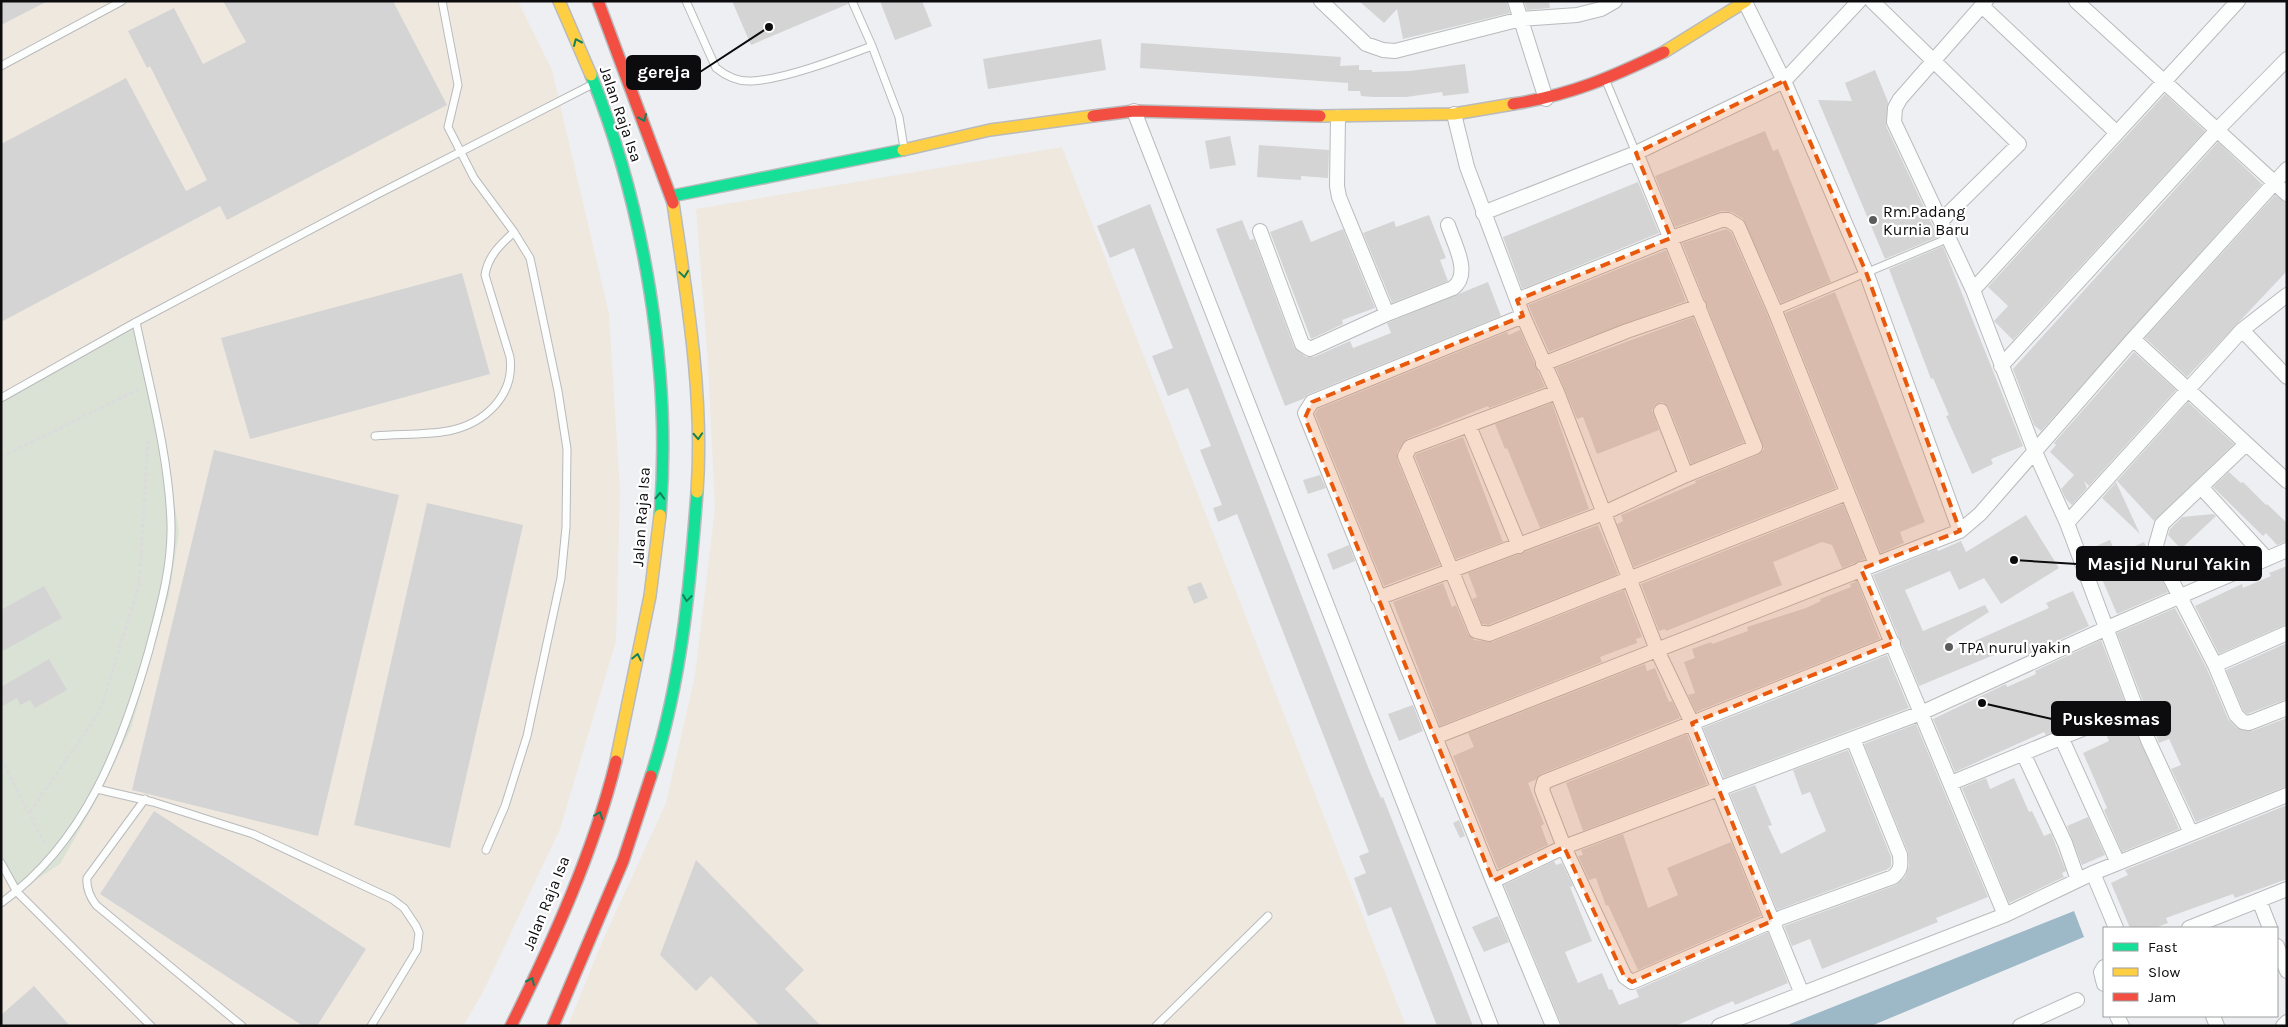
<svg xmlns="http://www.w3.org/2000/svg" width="2288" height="1027" font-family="Karla,sans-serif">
	<rect width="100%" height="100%" fill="#eeeff2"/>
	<path fill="#efe8df" d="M1 1H518L552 70 609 314 620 491 616 641 560 829 482 994 463 1026H1Z
		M1062 147 1406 1026H568L603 940 666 803 695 675 715 509 708 362 696 209Z"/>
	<path fill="#dae2d5" d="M136 322 168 464 179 532 169 595 131 728 101 792 60 864 17 892 1 863V397Z"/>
	<path fill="#9db8c7" d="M2074 911 2084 937 1871 1026H1785Z"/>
	<path fill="#d5d4d5" d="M1 1H48L1 25Z
		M223 1H393L447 105 227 220 220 206 1 322V144L126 78 186 191 207 180 150 66 147 68 128 31 174 8 203 64 246 42Z
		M732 1H847L848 4 751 45Z
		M880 1H922L932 26 895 40Z
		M1359 1H1506L1510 13 1403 39 1397 9 1384 23Z
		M1524 1H1549L1550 8 1527 10Z
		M1101 39 1106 70 988 89 983 59Z
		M1141 43 1341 57 1340 66 1359 65V70H1372V72L1409 71 1465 64 1469 93 1443 96 1442 92 1406 97H1373L1361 96 1360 91H1348V83L1140 68Z
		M1875 70 1888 102 1886 126 1938 237 1885 259 1818 100 1852 101 1845 83Z
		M2165 94 2205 131 2013 340 1994 321 2008 306 1988 287Z
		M1765 131 1773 151 1778 149 1831 282 1781 303 1743 219 1732 212 1722 211 1675 227 1655 176Z
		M1230 136 1236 165 1210 169 1205 141Z
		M2218 142 2262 184 2041 431 2034 425 2013 369Z
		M1259 145 1329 150 1328 178 1301 176V180L1257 177Z
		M1638 182 1659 233 1522 289 1503 237Z
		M2275 195 2287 203V271L2187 377 2145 338Z
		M1150 204 1368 767 1381 798 1383 797 1473 1026H1437L1391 907 1368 916 1354 878 1366 873 1359 856 1369 852 1237 514 1218 522 1213 508 1222 505 1200 450 1211 446 1188 388 1168 396 1152 356 1173 348 1141 266 1134 248 1110 258 1097 226Z
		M1429 215 1446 258 1440 260 1448 281 1392 303 1363 233 1394 221 1396 227Z
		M1242 220 1250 240 1254 239 1294 347 1306 357H1314L1350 341 1353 348 1391 333 1387 323 1488 282 1501 316 1309 394 1303 399 1285 406 1216 229Z
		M1302 220 1311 242 1343 229 1375 308 1342 320 1343 324 1311 339 1270 232Z
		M1726 229 1731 232 1767 314 1836 488 1634 567 1617 524 1623 521 1621 515 1696 483 1695 481 1758 455 1764 449 1682 243Z
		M1943 246 2023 446 1991 459 1993 464 1972 474 1946 416 1949 415 1933 378 1931 379 1889 269Z
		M1666 250 1686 301 1549 352 1528 305Z
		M462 273 490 374 250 439 221 338Z
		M1835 292 1925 522 1900 532 1904 543 1881 553 1785 313Z
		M1693 317 1744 442 1691 464 1669 408 1662 402 1655 405 1652 410 1659 430 1597 454 1583 417 1577 419 1556 368Z
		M1520 330 1545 387 1489 408 1488 406 1407 439 1397 452V459L1440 565 1384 586 1315 414 1318 409 1507 332 1509 335Z
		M2134 352 2176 390 2089 486 2084 481 2087 488 2072 505 2066 499 2061 489 2074 475 2050 452 2056 445 2054 443Z
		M2188 402 2234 444 2154 521 2117 481Z
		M1552 403 1589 509 1540 528 1507 448 1505 449 1495 424Z
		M1463 437 1503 542 1456 559 1415 457 1416 454Z
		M214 450 399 495 318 836 132 790Z
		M2229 472 2241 483 2243 482 2266 505 2267 504 2287 523V541L2277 545 2266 533 2263 536 2213 487Z
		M1320 475 1326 488 1308 494 1303 480Z
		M2116 482 2140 534 2102 498Z
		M427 503 523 525 450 848 354 825Z
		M1843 504 1865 559 1842 568 1832 545 1822 542 1773 562 1782 585 1666 631 1665 629 1659 631 1641 584Z
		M2213 514 2216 516 2181 549 2168 535 2170 529 2182 517Z
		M2026 515 2059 568 2001 604 1984 578 1959 590 1950 571 1905 590 1923 631 1985 605 1989 612 1946 639 1952 651 2049 608 2046 603 2073 591 2089 626 2028 655 2024 646 2007 654 2006 650 1919 686 1873 575 1937 549 1938 551 1961 541 1966 552Z
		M1598 525 1618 574 1488 625 1482 624 1472 599 1477 597 1468 573Z
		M2110 540 2116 554 2144 542 2168 592 2117 614 2089 549Z
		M1349 545 1355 561 1333 570 1327 554Z
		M2287 566V624L2219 654 2195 606 2242 584 2243 588 2271 576 2269 573Z
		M1857 581 1880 639 1696 712 1688 695 1695 693 1684 662 1695 658 1692 649 1711 642 1712 644 1748 631 1747 627 1806 608 1821 601 1820 599 1851 587 1850 584Z
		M1201 582 1208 598 1194 604 1187 587Z
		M1443 583 1452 607 1456 605 1468 634 1474 640 1492 642 1624 590 1642 637 1636 639 1637 643 1600 657 1602 662 1440 726 1393 602Z
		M44 586 62 618 1 652V610Z
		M2175 608 2207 669 2228 719 2237 728 2252 731 2287 718V786L2196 822 2171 769 2181 765 2169 739 2159 743 2117 633Z
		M2101 640 2125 702 2046 735 2044 732 1955 772 1933 719 2006 684 2007 687 2036 674 2035 671Z
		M2287 643V699L2247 714 2243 710 2226 670Z
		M1887 655 1909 708 1724 778 1703 728Z
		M49 659 67 690 35 708 30 700 20 705 17 698 1 707V687Z
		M1645 664 1647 671 1655 668 1669 702 1672 701 1680 718 1541 774 1535 780 1528 783 1544 824 1541 826 1548 845 1498 869 1453 756 1474 747 1468 733Z
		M1413 705 1423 731 1399 741 1388 714Z
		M2131 719 2179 829 2122 852 2104 810 2107 808 2083 753 2109 741 2104 730Z
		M1916 724 1988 897 1936 918 1938 922 1822 969 1810 939 1792 946 1784 926 1896 885 1905 877 1909 866 1908 852 1864 744Z
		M1687 734 1707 784 1583 831 1566 783Z
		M1848 750 1891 857V866L1888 869 1777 910 1730 794 1755 785 1772 825 1768 826 1781 854 1826 831 1810 792 1802 795 1793 770Z
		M1986 778 1990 789 2014 778 2029 812 2032 811 2044 836 2051 833 2066 871 2062 873 2064 877 2009 903 1962 788Z
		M2287 805V879L2235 898 2233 894 2188 910 2166 918 2168 923 2155 928H2130L2111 883 2128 875 2125 870Z
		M154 811 366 949 317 1026H303L100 894Z
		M2088 817 2105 855 2082 865 2067 826Z
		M1459 820 1465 836 1460 838 1453 823Z
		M1623 834 1648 908 1678 895 1667 868 1731 842 1761 916 1638 970 1608 905 1606 906 1596 878 1589 880 1578 856 1583 855 1581 850Z
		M696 860 804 970 785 989 821 1026H760L711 976 696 991 660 955Z
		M1554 861 1556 865 1562 863 1573 886 1570 887 1592 941 1565 952 1578 983 1602 973 1609 990 1612 989 1619 1005 1639 997 1636 990 1768 932 1788 983 1735 1005 1733 1001 1675 1026H1562L1504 885Z
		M1498 916 1509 942 1484 952 1472 927Z
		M34 986 70 1026H1V1015Z"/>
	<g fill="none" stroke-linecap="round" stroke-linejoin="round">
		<defs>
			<path id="lane" d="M442 1 458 85 448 127 474 178 514 232 530 258 558 391 567 449 566 527 561 578 527 736 505 806 486 850
				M686 1 716 68C726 76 739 82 752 81 786 79 840 58 872 46L899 117 904 148
				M852 1 872 46
				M1 66 122 1
				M1606 81 1636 153
				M1775 311 1949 238
				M1 398 136 322 376 195 593 84
				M375 436C399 434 425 435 448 431 484 424 515 396 510 357L485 275C488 256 500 245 514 232
				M97 789 153 802 253 834 392 899 404 908 416 926 419 933 417 950 371 1026
				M145 799 87 878C86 889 90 897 96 905L242 1026
				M1 863 17 892 151 1026
				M1 903C85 843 122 745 149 650 160 608 172 568 171 524 169 456 150 389 136 322
				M1156 1026 1268 916"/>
			<path id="street" d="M1321 1 1366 44 1383 50 1395 51 1521 19 1577 15 1601 9 1615 1
				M1515 1 1546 99
				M1872 1 2019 144 1941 221
				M1986 1 1900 99 1895 108 1894 122 1973 290 2035 452 2067 523 2148 740 2191 833
				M2076 1 2287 194
				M1745 2 1784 81 1866 272 1960 531
				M1982 6 2117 133
				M1134 111 1491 1026
				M1454 114 1467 167 1523 316 1557 392 1657 650 1692 723 1802 994
				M1338 117 1337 186 1339 197 1387 314
				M1483 213 1636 153 1784 81 1859 1
				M1260 231 1302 344 1310 349 1387 314 1453 288C1472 274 1454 244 1448 225
				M1973 290 2238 1
				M1517 300 1671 238 1722 220H1728L1738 226 1775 311 1876 564
				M1523 316 1312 402 1305 413 1493 881 1553 1026
				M2242 330 2287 377
				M2133 339 2287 481
				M1543 364 1627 331 1699 306
				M2001 366 2218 129 2287 59
				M1557 392 1410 447 1405 456 1476 631 1489 634 1847 493
				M1661 411 1686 475
				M1469 426 1519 546
				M2246 444 2162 524 2156 545 2159 556 2215 665 2236 715 2243 722 2249 723 2287 708
				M2201 487 2266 558
				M2067 523 2242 330 2287 295
				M1861 569 2005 915
				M1378 598 1604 513 1686 475 1755 447 1636 153
				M2215 665 2287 633
				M1435 737 1960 531 1980 514 2133 339 2287 169
				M2061 737 2118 863
				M1853 739 1900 855C1901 866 1901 870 1893 877L1772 921 1632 982 1625 977 1564 847 1542 790 1544 782 1893 643
				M2023 753 2065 843 2078 880
				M1951 783 2136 707
				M2093 873 2116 928
				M1493 881 1564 847 1921 713 2107 628 2287 550
				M2259 900 2270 928
				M2189 928 2287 889
				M2277 946 2287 971
				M2104 967 2101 972 2104 984
				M2117 1016 2122 1026
				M2213 1016 2217 1026
				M1719 1026 2005 915 2093 873 2287 795
				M2020 1026 2077 1000
				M2283 1026 2287 1022"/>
			<path id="fast" d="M591 75C644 206 672 373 660 515
				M672 196 903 150
				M651 776C681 685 690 587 697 492"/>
			<path id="slow" d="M559 1 591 75
				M1664 52 1746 1
				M1320 116 1454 114 1513 104
				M903 150 990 130 1093 116
				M673 203C687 298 704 396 697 492
				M616 761 650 596 660 515"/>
			<path id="jam" d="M598 1 673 203
				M1513 104C1571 95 1612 77 1664 52
				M1093 116 1134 111 1320 116
				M511 1026C552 943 594 851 616 761
				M553 1026 623 861 651 776"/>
		</defs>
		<use href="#lane" stroke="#b9babc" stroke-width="9"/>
		<use href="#street" stroke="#b9babc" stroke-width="16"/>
		<use href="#fast" stroke="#b9babc" stroke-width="14"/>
		<use href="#slow" stroke="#b9babc" stroke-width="14"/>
		<use href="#jam" stroke="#b9babc" stroke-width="14"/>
		<path stroke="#dbdbdc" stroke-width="3" stroke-dasharray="4 2.5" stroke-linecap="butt" d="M1 457 139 389
			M1 759 46 846
			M30 812 100 711 139 585 148 441"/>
		<use href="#lane" stroke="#fcfdfd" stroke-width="7"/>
		<use href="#street" stroke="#fcfdfd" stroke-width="14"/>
		<use href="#fast" stroke="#16e098" stroke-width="11"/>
		<use href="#slow" stroke="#ffcf43" stroke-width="11"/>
		<use href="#jam" stroke="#f24e42" stroke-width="11"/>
	</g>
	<defs><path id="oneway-chevron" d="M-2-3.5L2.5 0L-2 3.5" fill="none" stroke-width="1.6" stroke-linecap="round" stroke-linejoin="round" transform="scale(1.25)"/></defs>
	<g stroke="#12815a">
		<use href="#oneway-chevron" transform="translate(577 42) rotate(-114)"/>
		<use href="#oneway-chevron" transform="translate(643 118) rotate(67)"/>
		<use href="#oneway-chevron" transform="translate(684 274) rotate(82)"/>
		<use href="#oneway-chevron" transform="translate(698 436) rotate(87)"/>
		<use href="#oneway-chevron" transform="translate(660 496) rotate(-87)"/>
		<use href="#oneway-chevron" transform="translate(687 598) rotate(97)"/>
		<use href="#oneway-chevron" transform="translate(637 657) rotate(-78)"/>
		<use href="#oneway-chevron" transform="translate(599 815) rotate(-69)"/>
		<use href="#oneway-chevron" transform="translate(531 981) rotate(-66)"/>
	</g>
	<path fill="#e8590c" fill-opacity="0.2" stroke="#e8590c" stroke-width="4" stroke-dasharray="10 6" stroke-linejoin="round" d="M1784 81 1866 272 1960 531 1861 569 1893 643 1692 723 1772 921 1632 982 1624 976 1564 847 1493 881 1305 418 1312 402 1523 316 1517 300 1671 238 1636 153Z"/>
	<g fill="#5b5b5e" stroke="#fff" stroke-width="2">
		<circle cx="1873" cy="220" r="5"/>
		<circle cx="1949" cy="647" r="5"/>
	</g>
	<g text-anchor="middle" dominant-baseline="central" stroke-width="4.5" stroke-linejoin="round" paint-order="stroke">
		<g font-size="16" fill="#0c0c0e" stroke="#fff">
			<text transform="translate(621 114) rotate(71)">Jalan Raja Isa</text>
			<text transform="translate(641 517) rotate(-86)">Jalan Raja Isa</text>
			<text transform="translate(546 903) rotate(-68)">Jalan Raja Isa</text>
		</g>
		<g font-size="16" fill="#0c0c0e" stroke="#fff" text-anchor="start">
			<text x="1883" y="211">Rm.Padang<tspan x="1883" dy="18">Kurnia Baru</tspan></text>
			<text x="1959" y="647">TPA nurul yakin</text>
		</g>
	</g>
	<path fill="none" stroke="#0c0c0e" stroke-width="2" d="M769 27L700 72M2014 560L2077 564M1982 703L2052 719"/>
	<g fill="#0c0c0e" stroke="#fff" stroke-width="2">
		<circle cx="769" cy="27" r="5"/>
		<circle cx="2014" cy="560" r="5"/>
		<circle cx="1982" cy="703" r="5"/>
	</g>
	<g fill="#0c0c0e" stroke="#0c0c0e" stroke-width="2">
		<rect x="627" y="56" width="73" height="33" rx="5"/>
		<rect x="2077" y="547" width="184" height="33" rx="5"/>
		<rect x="2052" y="702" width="118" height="33" rx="5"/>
	</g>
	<g font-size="18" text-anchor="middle" font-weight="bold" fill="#fff">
		<text x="664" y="78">gereja</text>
		<text x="2169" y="570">Masjid Nurul Yakin</text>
		<text x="2111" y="725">Puskesmas</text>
	</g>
	<rect width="2288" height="1027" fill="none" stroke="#0c0c0e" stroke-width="5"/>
	<rect x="2103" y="927" width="175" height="90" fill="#ffffff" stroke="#9e9e9f"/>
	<rect x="2113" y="943" width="25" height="8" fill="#16e098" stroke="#9e9e9f"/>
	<text x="2148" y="952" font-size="15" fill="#0c0c0e">Fast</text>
	<rect x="2113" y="968" width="25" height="8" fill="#ffcf43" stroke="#9e9e9f"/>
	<text x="2148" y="977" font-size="15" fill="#0c0c0e">Slow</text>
	<rect x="2113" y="993" width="25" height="8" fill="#f24e42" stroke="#9e9e9f"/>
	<text x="2148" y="1002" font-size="15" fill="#0c0c0e">Jam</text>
</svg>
